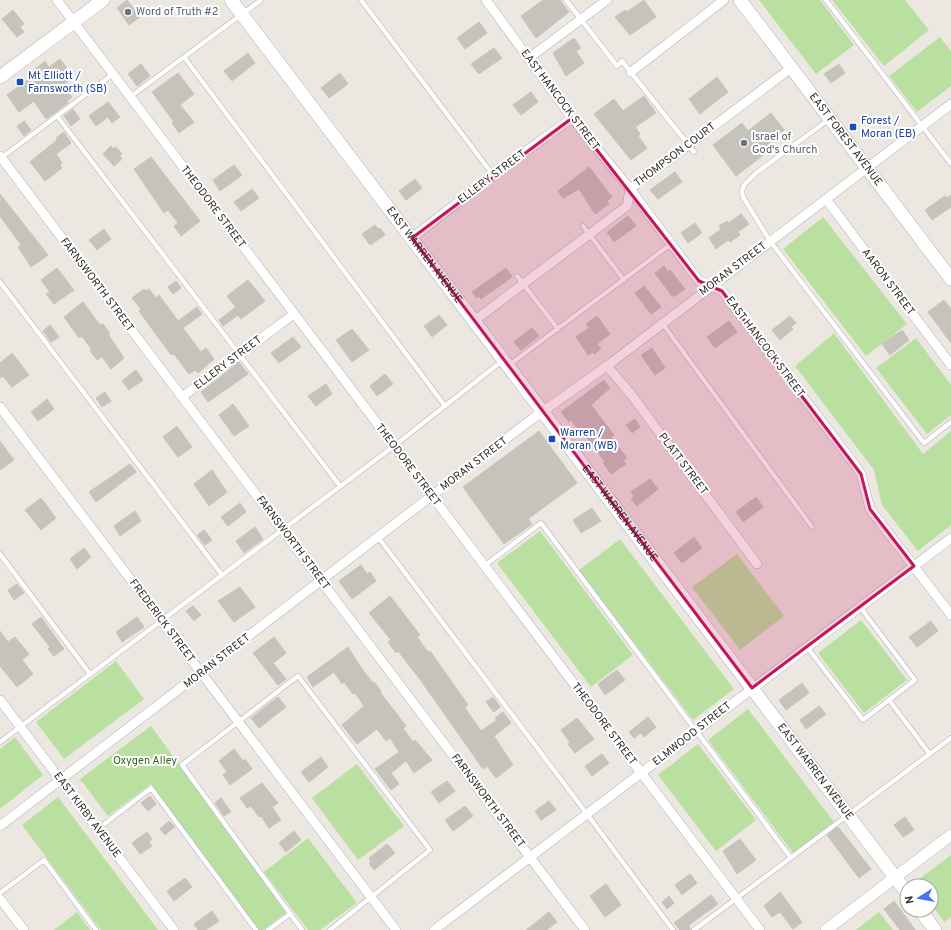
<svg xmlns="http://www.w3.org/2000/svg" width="951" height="930" font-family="Overpass,sans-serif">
	<rect width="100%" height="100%" fill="#ede7e1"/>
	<path fill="#b9e0a1" d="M759 0H820L854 45 816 74Z
		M832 0H905L929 30 884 66Z
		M940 37 951 51V86L917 112 889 76Z
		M823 217 907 324 866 356 783 249Z
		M834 333 923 454 951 431V525L918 551 882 505 874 470 795 366Z
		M916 338 951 385V415L927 434 876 368Z
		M540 531 633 655 591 687 497 563Z
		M620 539 734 689 693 720 579 570Z
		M737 554 784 616 740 650 692 587Z
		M861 620 907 680 864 713 818 653Z
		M116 661 144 699 64 759 36 722Z
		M748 709 834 822 793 853 708 740Z
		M151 726 287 912 263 930H259L151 784 108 816 80 779Z
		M15 737 43 775 0 809V749Z
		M698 744 756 820 716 851 658 775Z
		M357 764 404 826 358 860 312 798Z
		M58 797 158 930H101L22 825Z
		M308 838 357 903 320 930H308L264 872Z
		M951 855V917L944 922 931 904V886H918L915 882Z
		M77 912 90 930H54Z
		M879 912 893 930H856Z"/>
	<path fill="#c6c2bc" stroke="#c9c3ba" d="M127 0 140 17 129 25 117 8Z
		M543 0H560L569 12 536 38 521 16Z
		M644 0 656 17 630 35 615 17 625 10 627 12Z
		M13 10 24 24 20 27 24 32 17 37 2 19Z
		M479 22 487 33 465 49 457 38Z
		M574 38 581 48 576 51 584 63 566 76 553 53Z
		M494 48 502 58 479 74 471 64Z
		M248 53 255 63 232 81 224 71Z
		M60 59 73 77 63 85 72 97 67 101 68 103 46 119 34 101 19 112 7 95 30 78 28 75 45 61 49 67Z
		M141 64 150 76 137 86 128 74Z
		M839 64 845 73 831 83 824 74Z
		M178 73 194 94 180 105 194 122 179 133 172 123 174 122 152 92Z
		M340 73 348 84 329 98 321 88Z
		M717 77 728 92 700 114 689 99Z
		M531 92 538 102 521 115 513 105Z
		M644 96 656 113 635 127 640 134 638 136 647 148 631 160 594 114 614 99 623 111Z
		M108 102 120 117 112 123 108 117 96 126 89 116Z
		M73 109 80 119 71 126 64 116Z
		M771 113 784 130 770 141 774 147 736 176 713 145 742 123 748 131Z
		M24 121 31 130 24 136 17 126Z
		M64 132 71 143 56 154 62 163 60 165 62 168 45 181 30 162 57 140 56 138Z
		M111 146 113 149 116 147 122 154 120 156 122 159 114 166 103 154Z
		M151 157 200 221 181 236 174 226 178 223 168 210 164 213 134 169Z
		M234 165 242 175 220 191 213 180Z
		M589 167 612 197 607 201 609 204 595 214 579 189 563 198 558 191Z
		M675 172 682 182 658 199 650 190Z
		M415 179 422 188 406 200 399 191Z
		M252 189 259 198 241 211 234 202Z
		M0 194 48 255 31 267 18 247 21 245 0 216Z
		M951 195V207L932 220 925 210 945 196 947 198Z
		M741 214 749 224 738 232 740 235 730 242 728 240 716 249 709 238 721 229 719 226 727 221 729 223Z
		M628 216 636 226 614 242 607 232Z
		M695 223 702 233 688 243 681 233Z
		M375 225 378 229 380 228 385 235 370 245 362 234Z
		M104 229 111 239 97 250 89 240Z
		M664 266 668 272 670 270 685 289 675 296H672L655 273Z
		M57 268 74 290 54 304 46 294 50 292 41 280Z
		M506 268 512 277 481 299 479 296 477 298 472 292Z
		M248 280 265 301 241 319 238 315 223 326 219 320 236 307 227 296Z
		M176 281 181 288 173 294 168 287Z
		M644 286 661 307 651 314 635 293Z
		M144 289 146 291 149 289 156 298 159 295 178 321 197 307 202 314 183 328 201 352 206 348 214 359 198 373 195 370 189 374 174 354 171 355 139 311 141 309 132 298Z
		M944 300 951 309V343L928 312Z
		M83 302 100 325 103 324 110 333 108 334 124 358 111 369 102 357 97 360 90 351 92 350 82 336 79 338 64 317Z
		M439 315 447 325 432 337 424 326Z
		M597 316 610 334 597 344 601 349 594 354 593 352 588 355 576 337 589 328 586 324Z
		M790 316 796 323 791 327 793 329 780 340 772 330Z
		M729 321 737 332 715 348 707 337Z
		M50 325 59 337 51 342 43 331Z
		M532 328 539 336 521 350 514 342Z
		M352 329 369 350 352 362 336 340Z
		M902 330 909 340 890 355 882 344Z
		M293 337 301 347 279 363 271 353Z
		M652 348 665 368 655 375 641 355Z
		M12 353 29 375 12 387 3 376 0 378V363Z
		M239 362 248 374 208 402 201 392Z
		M136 370 143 380 129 390 122 381Z
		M385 374 393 384 377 396 370 386Z
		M604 380 610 388 591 405 614 435 611 438 627 458 623 460 626 464 611 474 603 463 605 462 582 431 580 433 571 420 569 422 561 412Z
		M326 384 332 394 316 406 308 396Z
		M105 392 111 401 102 407 96 398Z
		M47 399 54 409 38 421 31 412Z
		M233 404 249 426 234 436 219 415Z
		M635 419 640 427 632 433 626 425Z
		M177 426 192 447 178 457 163 437Z
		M539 431 577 483 528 519 532 524 504 544 463 487Z
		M0 441 14 460 0 470Z
		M130 464 136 472 96 502 89 492Z
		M212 470 227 492 209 506 194 484Z
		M650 479 658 489 637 506 631 499 634 496 631 492Z
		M756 497 763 507 743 522 736 512Z
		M41 498 56 518 41 530 25 510Z
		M240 503 246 512 228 526 221 517Z
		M592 508 601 521 581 533 573 520Z
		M135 511 141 521 120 536 114 526Z
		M255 527 263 539 244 553 236 541Z
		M204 530 212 540 205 545 197 535Z
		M694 537 702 548 682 563 674 553Z
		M84 548 91 557 77 569 70 559Z
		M361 565 367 574 370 572 376 581 352 599 339 581Z
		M17 584 24 593 14 600 8 590Z
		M240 587 255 607 234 622 218 601Z
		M390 596 420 635 417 637 428 652 430 651 468 705 465 708 481 731 497 720 495 718 503 712 511 723 494 736 513 765 496 778 487 766 483 769 419 678 398 651 396 653 388 642 391 640 369 613Z
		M193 606 201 615 194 621 186 611Z
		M41 617 64 649 54 656 48 649 50 647 32 624Z
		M137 617 144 627 122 642 116 632Z
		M931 621 938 631 917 647 909 637Z
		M0 631 8 642 15 637 29 654 22 660 33 674 17 687 0 666Z
		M274 637 286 653 273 663 286 679 278 685 253 653Z
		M348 647 362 669 373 683 374 682 381 691 380 692 406 726 403 728 413 742 415 740 432 760 414 773 406 761 391 773 399 784 391 790 375 769 399 752 390 738 386 741 377 729 357 744 342 725 364 706 355 693 353 694 344 682 342 684 334 672 313 687 307 677Z
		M617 670 625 680 605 695 598 684Z
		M802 683 809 693 786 710 779 700Z
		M278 697 286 707 259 728 251 718Z
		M493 697 500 707 494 712 486 702Z
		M819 706 826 714 806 729 800 720Z
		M648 717 656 727 644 737 641 733 634 738 629 732Z
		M577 718 594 739 575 753 568 744 570 742 561 730Z
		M234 749 243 761 245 759 252 769 230 785 223 775 227 772 219 761Z
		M602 754 609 763 592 776 585 766Z
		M321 757 328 767 309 782 301 772Z
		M447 781 455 791 439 803 431 792Z
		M262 783 278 803 272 807 281 820 269 828 261 816 259 817 251 806 247 808 240 798Z
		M150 796 156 804 148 811 141 803Z
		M221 798 231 812 224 816 215 803Z
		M549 801 556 810 541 820 535 811Z
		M465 806 473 816 453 831 445 820Z
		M905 817 914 830 903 837 894 825Z
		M169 821 175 827 165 835 160 829Z
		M838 827 871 869 859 878 827 835Z
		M294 831 301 840 286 852 279 843Z
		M147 832 152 839 149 842 152 846 140 854 132 843Z
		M740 839 756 860 737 874 723 851Z
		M387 844 395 853 374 870 369 863 371 861 369 858Z
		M690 874 697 883 682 895 675 885Z
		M185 878 192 887 174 901 167 891Z
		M606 884 621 905 605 917 590 896Z
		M780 892 802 922 793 929 780 912 772 917 764 906Z
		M711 895 718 904 689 925 690 930H680L674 923Z
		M669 896 674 903 667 909 662 902Z
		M894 901 911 924 915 930H900L884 909Z
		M212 911 219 921 206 930H198L194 924Z
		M549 912 557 922 547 930H526Z"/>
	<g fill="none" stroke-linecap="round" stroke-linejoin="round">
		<defs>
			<path id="service" d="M361 0 493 175
				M566 0 617 66 622 61 694 152
				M826 0 951 164
				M184 57 445 406
				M130 97 261 0
				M57 116 340 486
				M828 120 756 173 744 185 742 191 743 197 770 241 924 443 951 422
				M1 158 113 74
				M583 226 624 280
				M517 276 558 329
				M0 282 222 575
				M662 323 812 527
				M509 365 671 244
				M378 537 587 814 673 930
				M0 554 90 674
				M484 566 541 523 791 858
				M807 647 863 720 915 680 860 607
				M889 700 929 753
				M0 742 394 446 502 361
				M98 829 151 788 256 930
				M0 893 44 860 96 930
				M268 930 290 914
				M302 930 182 765 298 676 430 850 330 930
				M694 930 951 738"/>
			<path id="minor" d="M57 0 760 930
				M486 0 572 118 630 189 699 281 722 291 855 465 861 474 870 509 951 615
				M529 58 607 0
				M631 72 724 0
				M0 156 585 930
				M826 199 951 365
				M412 238 493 175 572 118
				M474 321 627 206 630 189 791 68
				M607 366 630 393 757 564
				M182 397 294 314
				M0 407 396 930
				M0 700 174 930
				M0 826 532 419 607 366 951 104
				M0 899 24 930
				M434 930 951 538"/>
			<path id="tertiary" d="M826 930 951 835"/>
			<g id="secondary">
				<path id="s1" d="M231 0 907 893"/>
				<path id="s2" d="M740 0 951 279"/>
				<path d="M0 77 103 0"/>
				<path d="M920 910 935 930"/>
			</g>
		</defs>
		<use href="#service" stroke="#b1b3bc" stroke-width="5.5"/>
		<use href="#minor" stroke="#b1b3bc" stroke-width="10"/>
		<use href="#tertiary" stroke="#b1b3bc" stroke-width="12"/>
		<use href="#secondary" stroke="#b1b3bc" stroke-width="14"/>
		<use href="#service" stroke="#fff" stroke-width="4.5"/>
		<use href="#minor" stroke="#fff" stroke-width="9"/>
		<use href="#tertiary" stroke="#fff" stroke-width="11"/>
		<use href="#secondary" stroke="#fff" stroke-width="13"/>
	</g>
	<path fill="#c2185b" fill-opacity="0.2" stroke="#c2185b" stroke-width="3" stroke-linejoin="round" d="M572 118 699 281 722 291 861 474 870 509 914 566 752 688 412 238Z"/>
	<g fill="#6b7280" stroke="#fff" stroke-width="1.5">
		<circle cx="128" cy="12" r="4"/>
		<circle cx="744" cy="143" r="4"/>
	</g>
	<g fill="#1a4fb4" stroke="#fff" stroke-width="1.5">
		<rect x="16" y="78" width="8" height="8" rx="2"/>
		<rect x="849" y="123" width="8" height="8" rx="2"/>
		<rect x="548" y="435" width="8" height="8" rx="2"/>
	</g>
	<g text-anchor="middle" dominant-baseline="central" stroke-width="4" stroke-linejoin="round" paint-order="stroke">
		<g font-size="11" fill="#5b616d" stroke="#fff" text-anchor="start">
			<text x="136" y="12">Word of Truth #2</text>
			<text x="752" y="137">Israel of<tspan x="752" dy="13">God's Church</tspan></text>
		</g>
		<g font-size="11" fill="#164399" stroke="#fff" text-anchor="start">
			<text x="28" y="76">Mt Elliott /<tspan x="28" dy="13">Farnsworth (SB)</tspan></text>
			<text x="861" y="121">Forest /<tspan x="861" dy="13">Moran (EB)</tspan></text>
			<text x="560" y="433">Warren /<tspan x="560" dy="13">Moran (WB)</tspan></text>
		</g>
		<g font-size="11" fill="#2d2d2d" stroke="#fff">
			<text transform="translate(560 100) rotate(53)">EAST HANCOCK STREET</text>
			<text stroke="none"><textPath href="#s2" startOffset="175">EAST FOREST AVENUE</textPath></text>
			<text transform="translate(675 155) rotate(-37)">THOMPSON COURT</text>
			<text transform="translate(492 177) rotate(-37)">ELLERY STREET</text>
			<text transform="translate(213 207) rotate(53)">THEODORE STREET</text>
			<text stroke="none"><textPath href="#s1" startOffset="320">EAST WARREN AVENUE</textPath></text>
			<text transform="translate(733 269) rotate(-37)">MORAN STREET</text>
			<text transform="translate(888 282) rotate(53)">AARON STREET</text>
			<text transform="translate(97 285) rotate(53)">FARNSWORTH STREET</text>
			<text transform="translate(765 347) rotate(53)">EAST HANCOCK STREET</text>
			<text transform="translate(228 363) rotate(-37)">ELLERY STREET</text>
			<text transform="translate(474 464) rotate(-37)">MORAN STREET</text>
			<text transform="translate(683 464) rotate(53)">PLATT STREET</text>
			<text transform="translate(408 465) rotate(53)">THEODORE STREET</text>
			<text stroke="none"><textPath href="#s1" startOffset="644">EAST WARREN AVENUE</textPath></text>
			<text transform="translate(293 543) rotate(53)">FARNSWORTH STREET</text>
			<text transform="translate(162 621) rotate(53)">FREDERICK STREET</text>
			<text transform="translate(217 661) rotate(-38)">MORAN STREET</text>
			<text transform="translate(604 724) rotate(53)">THEODORE STREET</text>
			<text transform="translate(692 734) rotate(-38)">ELMWOOD STREET</text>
			<text stroke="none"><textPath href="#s1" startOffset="968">EAST WARREN AVENUE</textPath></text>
			<text transform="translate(488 801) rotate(53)">FARNSWORTH STREET</text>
			<text transform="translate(87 815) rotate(53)">EAST KIRBY AVENUE</text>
		</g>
		<g font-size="11" fill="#326820" stroke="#fff">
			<text x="145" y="761">Oxygen Alley</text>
		</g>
	</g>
	<g transform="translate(919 898) rotate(259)"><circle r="19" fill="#ffffff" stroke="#ababab"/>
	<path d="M0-3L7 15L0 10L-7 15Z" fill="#4b72f0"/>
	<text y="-6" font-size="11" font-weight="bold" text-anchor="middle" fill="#2d2d2d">N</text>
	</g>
</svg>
